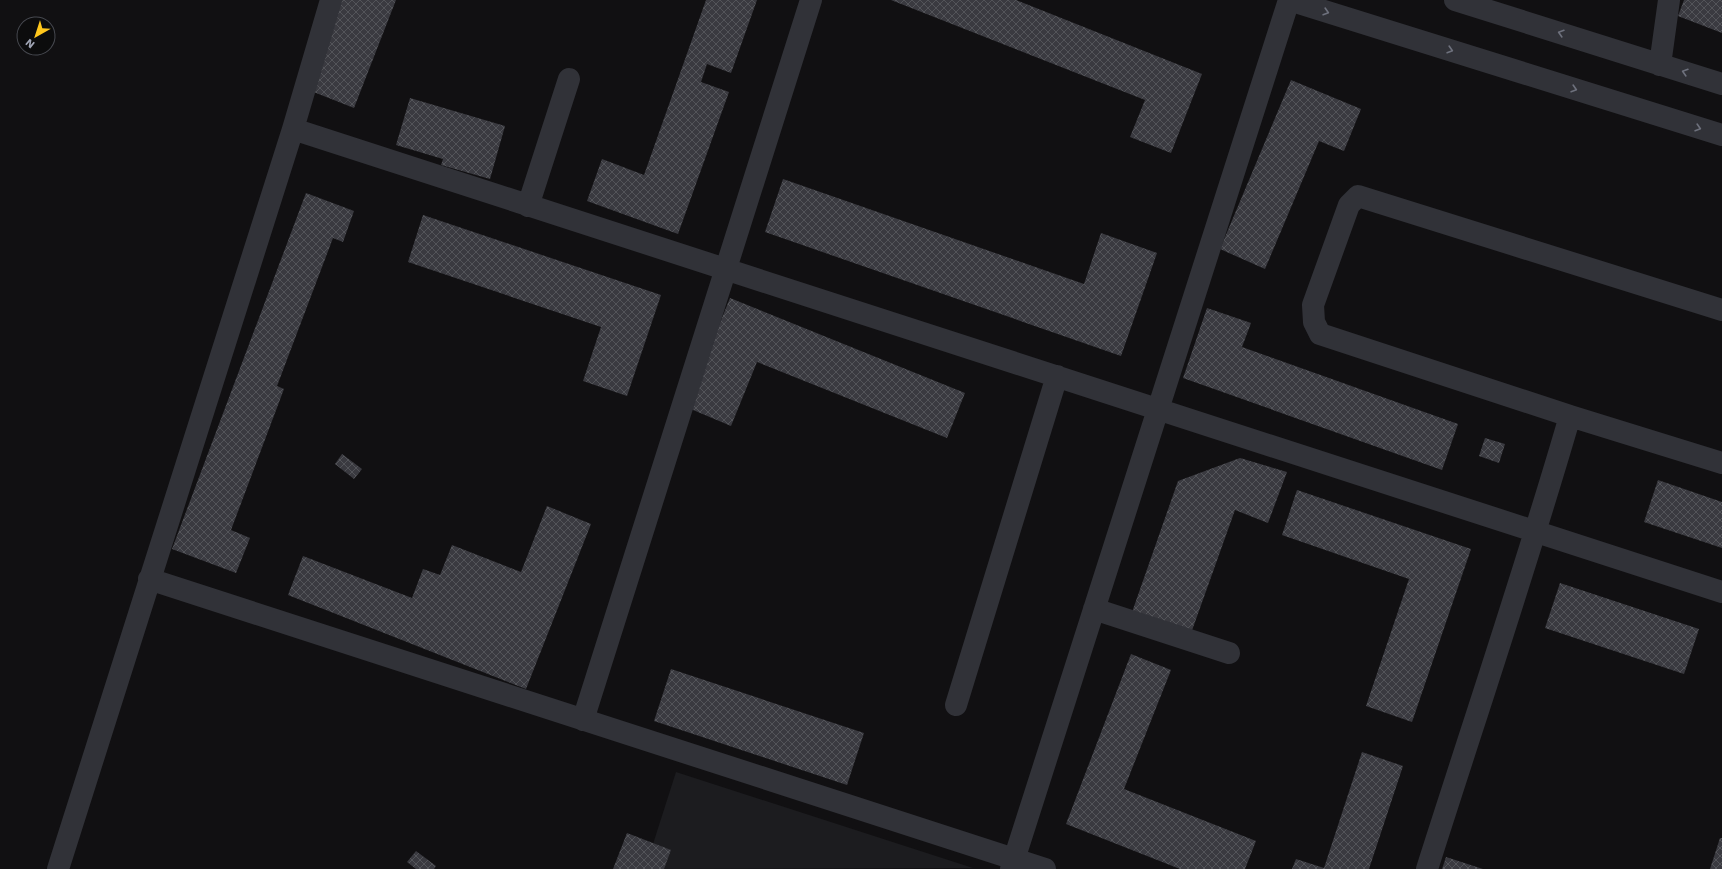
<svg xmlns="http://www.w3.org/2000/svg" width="1722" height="869" font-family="'Work Sans',sans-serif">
	<defs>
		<pattern id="building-cross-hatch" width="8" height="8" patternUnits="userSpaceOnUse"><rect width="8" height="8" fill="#3a3a40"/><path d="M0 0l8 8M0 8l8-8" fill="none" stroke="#535459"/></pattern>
	</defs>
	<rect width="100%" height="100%" fill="#111012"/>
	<path fill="#1c1c1f" d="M676 772 973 868 645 869Z"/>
	<path fill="url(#building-cross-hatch)" d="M341 0H396L354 108 306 89Z
		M706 0H757L731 73 707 64 701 82 729 92 678 234 587 201 602 159 644 175Z
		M891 0H1016L1202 74 1171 153 1130 137 1145 100Z
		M1684 0H1722V33L1678 16Z
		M1291 80 1361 109 1344 151 1319 141 1265 269 1220 249Z
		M410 98 505 126 490 179 441 165 443 159 396 145Z
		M783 179 1084 284 1101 233 1157 253 1121 356 765 232Z
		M306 193 354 211 343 242 333 238 277 386 284 389 231 530 250 538 236 573 172 549Z
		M423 215 661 295 627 396 583 381 601 327 408 262Z
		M730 298 965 393 947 438 757 362 731 426 686 407Z
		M1207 308 1251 323 1242 347 1458 424 1442 470 1183 378Z
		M1485 438 1505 444 1499 463 1479 456Z
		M342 454 362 469 354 479 335 464Z
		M1240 458 1287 472 1268 523 1235 510 1190 636 1131 615 1178 481Z
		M1658 480 1722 502V548L1644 522Z
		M1297 490 1471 549 1412 722 1366 706 1409 579 1282 535Z
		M547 506 591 524 526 689 288 595 303 556 412 598 423 569 440 575 452 545 521 572Z
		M1560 583 1699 629 1684 674 1545 628Z
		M1131 654 1171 670 1124 789 1256 841 1245 869H1180L1066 824Z
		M671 669 864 733 847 785 654 721Z
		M1362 752 1403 766 1369 869H1292L1296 859 1324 868Z
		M627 833 671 850 664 869H613Z
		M1720 838H1722V869H1710Z
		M416 851 436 866 434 869H416L407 862Z
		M1446 857 1483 869H1442Z"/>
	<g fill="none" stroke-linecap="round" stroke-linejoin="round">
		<path stroke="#313238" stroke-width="22" d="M1289 0 1722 135
			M1455 0 1722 84
			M1660 65 1669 0
			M293 129 1722 592
			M528 206 569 79
			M1570 416 1722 463
			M149 579 1045 869
			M1094 609 1229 653
			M956 705 1057 376
			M583 720 811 0
			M58 869 293 129 331 0
			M1011 869 1289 0
			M1427 869C1475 718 1526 568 1570 416L1320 334 1314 322 1313 305 1349 205 1358 196 1722 310"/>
	</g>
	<defs><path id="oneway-chevron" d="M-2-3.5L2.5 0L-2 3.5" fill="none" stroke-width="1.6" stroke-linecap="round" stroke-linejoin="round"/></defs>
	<g stroke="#6e717d">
		<use href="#oneway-chevron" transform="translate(1326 12) rotate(17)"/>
		<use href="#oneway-chevron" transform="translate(1561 33) rotate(-163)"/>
		<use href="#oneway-chevron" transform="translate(1450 50) rotate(17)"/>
		<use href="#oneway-chevron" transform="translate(1685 72) rotate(-163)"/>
		<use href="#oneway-chevron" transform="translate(1574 89) rotate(17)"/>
		<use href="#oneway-chevron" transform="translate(1698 128) rotate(17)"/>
	</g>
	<g transform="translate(36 36) rotate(219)"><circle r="19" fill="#0c0c0d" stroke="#474950"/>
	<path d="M0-3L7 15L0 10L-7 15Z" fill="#ffc71c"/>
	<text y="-6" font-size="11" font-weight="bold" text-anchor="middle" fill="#a0a5b5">N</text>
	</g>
</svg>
